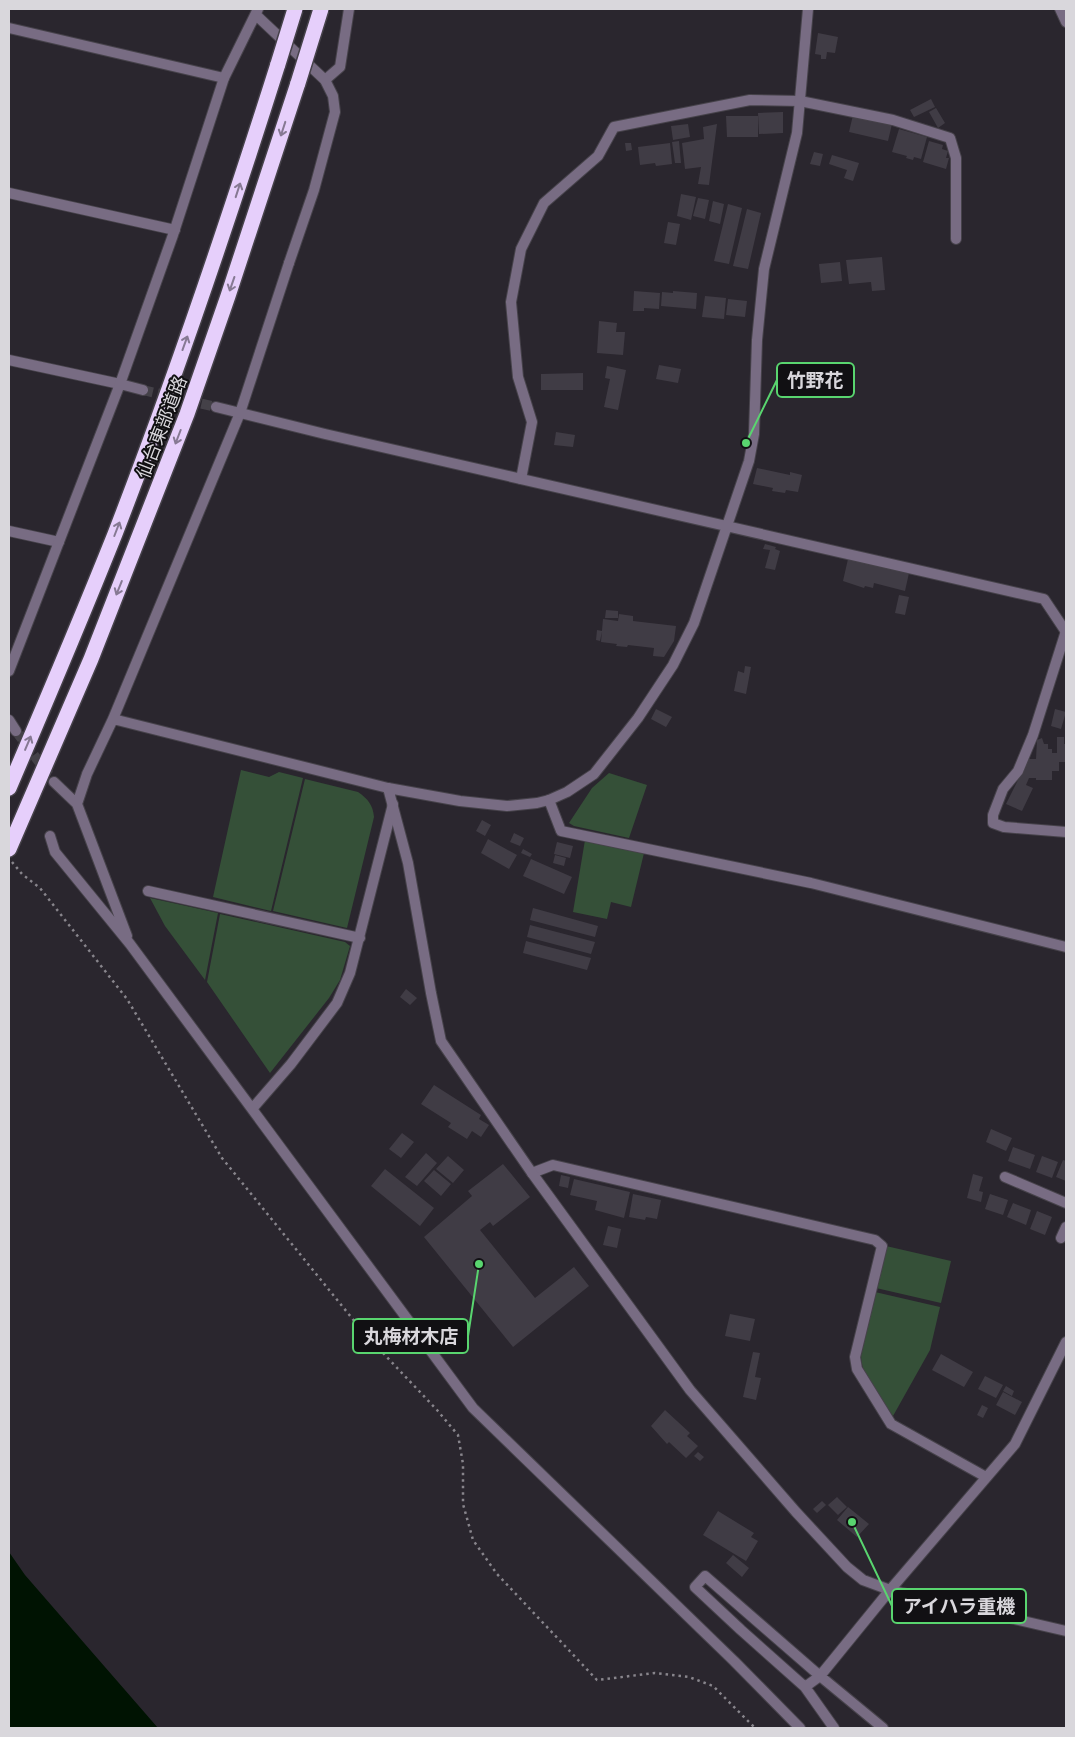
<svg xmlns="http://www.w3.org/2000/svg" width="1075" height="1737" font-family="Ubuntu,'Noto Sans JP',sans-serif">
	<rect width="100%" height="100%" fill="#2a262e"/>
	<path fill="#355038" d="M241 770 269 777 279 772 303 778 271 911 213 897Z
		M609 773 647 785 629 838 574 826 569 823 592 788Z
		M305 779 358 792C368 799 373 805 374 817L347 928 273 911Z
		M585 840 644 853 631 907 611 902 607 919 573 912Z
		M150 898 218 913 205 980 165 926Z
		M220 914 345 942 350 946 340 980 329 998 270 1073 207 982Z
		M886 1246 951 1261 941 1303 876 1288Z
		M875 1292 940 1307 930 1350 893 1416C879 1397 860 1377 861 1352Z"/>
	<path fill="#001302" d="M9 1552 25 1575 158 1728H9Z"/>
	<path fill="#403c45" d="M818 33 838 37 835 53 827 52 826 59H821V55L815 54Z
		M931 99 935 107 914 117 910 110Z
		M936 108 945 123 938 128 929 112Z
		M783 112V133L759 134 758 113Z
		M853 115 892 124 888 141 849 132Z
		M726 116H758V137H727Z
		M688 124 690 137 673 140 671 126Z
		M717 124 709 185 698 184 701 167 685 169 682 143 704 139 703 127Z
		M899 129 927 137 921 159 914 157 913 160 906 158 907 156 892 152Z
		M679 141 681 163H675L672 142Z
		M929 141 943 145 942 149 948 151 946 158H949L946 169 923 162Z
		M625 143H631L632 150 626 151Z
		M670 143 672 164 656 166 655 163 640 165 638 147Z
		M814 152 823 154 820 166 810 164Z
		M832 155 859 163 853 181 844 178 847 170 829 164Z
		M681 194 696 197 691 220 677 216Z
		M698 198 709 200 705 219 693 216Z
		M713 201 724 204 720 224 709 221Z
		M728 204 742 208 729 264 714 261Z
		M747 209 761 213 748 269 733 266Z
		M668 222 680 224 676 245 664 243Z
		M882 257 885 290 872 291 871 282 849 284 846 260Z
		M840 262 842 281 821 283 819 264Z
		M634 291 660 293 659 309 644 308V311H633Z
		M673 291 697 293 696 309 661 306 662 292 673 293Z
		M705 296 726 298 724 319 702 317Z
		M728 299 747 301 745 317 726 315Z
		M599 321 617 323 616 332H625L623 355 597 353Z
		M659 365 681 369 678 383 656 379Z
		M607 366 626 370 618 410 604 407 610 379 605 378Z
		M583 373V390H541V374Z
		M556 432 575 435 573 447 554 445Z
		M757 468 790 475V472L802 475 798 492 786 490 785 493 772 491 773 488 753 484Z
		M765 544 776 547 775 549 780 551 775 570 765 568 770 550 763 549Z
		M848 559 909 573 905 591 874 583 873 588 865 586 864 588 843 581Z
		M899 595 909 597 905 615 895 613Z
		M606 610 618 611V618H605Z
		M619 614 633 616V621L676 626 674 641 664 657 653 656 654 648 628 645 627 647 616 646 617 644 601 642 603 619 618 621Z
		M597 630 602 631 600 641 596 640Z
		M745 666 751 667 746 694 734 691 738 671 744 673Z
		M656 709 672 717 666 727 651 719Z
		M1055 709 1066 712 1061 729 1051 726Z
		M1057 737H1064V744H1066V762H1059V771H1052V780H1036V778H1029L1026 785 1033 788 1022 811 1006 804 1026 764V759H1036L1037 740 1042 738 1044 744H1048V749H1052V753H1057Z
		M482 820 491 825 485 836 476 831Z
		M514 833 524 838 520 846 510 842Z
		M488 839 517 855 509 869 481 853Z
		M557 842 573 846 570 858 554 854Z
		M523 849 532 854 530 857 521 853Z
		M555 855 566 858 564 866 553 863Z
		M531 859 572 877 564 894 523 876Z
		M533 908 598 926 595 937 530 920Z
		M530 925 595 942 591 954 527 937Z
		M526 941 591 958 587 970 523 953Z
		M406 989 417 998 410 1005 400 997Z
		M434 1085 481 1115 479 1119 489 1125 481 1137 472 1131 467 1139 448 1127 451 1123 421 1104Z
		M991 1129 1012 1138 1006 1151 986 1142Z
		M402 1133 414 1142 401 1158 389 1149Z
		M1013 1147 1035 1155 1030 1169 1008 1161Z
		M426 1153 437 1163 417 1186 405 1177Z
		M448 1156 464 1170 453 1183 436 1169Z
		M1042 1156 1058 1162 1052 1178 1036 1172Z
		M1063 1160 1066 1161V1181L1056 1177Z
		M503 1164 530 1197 493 1226 490 1222 480 1230 535 1298 574 1267 589 1286 513 1347 424 1237 472 1196 468 1191Z
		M385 1169 434 1208 420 1226 371 1186Z
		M434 1170 451 1184 441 1196 424 1181Z
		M973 1174 983 1177 979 1191 983 1192 981 1202 967 1198Z
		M561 1175 570 1177 568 1188 559 1186Z
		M574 1179 630 1192 624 1218 595 1210 597 1201 570 1195Z
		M633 1194 661 1200 657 1219 646 1217 645 1220 629 1217Z
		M990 1194 1008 1200 1003 1215 985 1209Z
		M1013 1203 1031 1210 1026 1225 1007 1217Z
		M1037 1211 1052 1217 1045 1235 1030 1229Z
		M608 1226 621 1229 617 1248 603 1245Z
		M730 1314 755 1319 750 1341 725 1336Z
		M753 1352 760 1353 755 1377 761 1378 756 1400 743 1397Z
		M941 1354 973 1372 964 1387 932 1370Z
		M985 1376 1003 1385 996 1398 978 1389Z
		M1006 1386 1014 1391 1012 1396 1003 1391Z
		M1003 1392 1022 1402 1015 1415 996 1405Z
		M982 1405 988 1408 983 1418 977 1415Z
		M665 1410 690 1433 687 1436 698 1446 686 1458 669 1442 667 1444 651 1426Z
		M698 1452 704 1457 700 1461 694 1456Z
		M837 1497 847 1507 838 1515 828 1505Z
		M822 1501 826 1505 817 1513 813 1509Z
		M848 1507 869 1524 857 1537 837 1520Z
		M718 1511 754 1533 751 1537 758 1541 746 1561 703 1535Z
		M733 1555 749 1568 742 1577 726 1563Z"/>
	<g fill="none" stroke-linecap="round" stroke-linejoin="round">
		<path stroke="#444148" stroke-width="10" stroke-dasharray="10 5" stroke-linecap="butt" d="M16 731 54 782"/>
		<path stroke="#444148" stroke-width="10" stroke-dasharray="10 5" stroke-linecap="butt" d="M143 390 216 407"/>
		<defs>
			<path id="minor" d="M1060 9 1066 22
				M9 28 224 78
				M325 80 340 67 349 9
				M9 193 175 230
				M9 360 120 384
				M521 479 532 422 518 377 511 302 521 249 544 203 598 156 614 127 750 100 800 101 893 120 950 138 956 158V239
				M9 531 59 542
				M1066 631 1033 735 1018 771 1003 789 993 815V823L1004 827 1066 832
				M113 719 388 788
				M9 720 16 731
				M54 782 77 804 127 936
				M549 800 561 831 811 883 1066 947
				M77 804 87 774 113 719 240 413 289 263
				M50 836 55 852 130 944 473 1408 734 1661 800 1728
				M148 891 360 938
				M252 1109 291 1064 337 1003 350 973 393 804
				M532 1173 553 1165 875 1240 882 1246 855 1357 857 1369 891 1424 986 1477
				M1005 1177 1066 1203
				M1061 1238 1066 1227
				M805 1687 741 1630 695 1587 705 1576 820 1676 883 1728
				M834 1728 805 1687 820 1676 890 1590 1015 1444 1066 1342"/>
			<path id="tertiary" d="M808 9 797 133 764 269 757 340 754 434 749 461 694 623 673 665 638 718 594 774 567 792 549 800 537 803 507 806 460 801 388 788 408 863 431 993 441 1041 532 1173 690 1390 796 1512 847 1567 863 1580 890 1590 1066 1631
				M256 15 325 80 333 96 335 112 314 190 289 263
				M120 384 143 390
				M216 407 325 434 1044 599 1066 632
				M9 671 120 384 173 235 224 78 258 9"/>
			<path id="motorway" d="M9 788C45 704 81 619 115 534 175 379 228 222 278 64
				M9 849 91 659 187 414 228 296 298 83"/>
		</defs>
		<use href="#minor" stroke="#46424a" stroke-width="12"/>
		<use href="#tertiary" stroke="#46424a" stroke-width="12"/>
		<use href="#motorway" stroke="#46424a" stroke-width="18"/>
		<path stroke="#88858c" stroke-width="2.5" stroke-dasharray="2.5 4" stroke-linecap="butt" d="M12 862 22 874 40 888 127 999 222 1158 364 1333 437 1410 458 1435 463 1464V1504L473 1540 497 1574 597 1680 655 1673 689 1677 713 1686 755 1728"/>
		<use href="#minor" stroke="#786c83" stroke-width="10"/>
		<use href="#tertiary" stroke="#786c83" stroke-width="10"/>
		<use href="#motorway" stroke="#e6cffb" stroke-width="15"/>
		<defs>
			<path id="motorway-bridge" d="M278 64 295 9
				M298 83 321 9"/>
		</defs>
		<use href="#motorway-bridge" stroke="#46424a" stroke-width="18" stroke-linecap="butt"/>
		<use href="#motorway-bridge" stroke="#e6cffb" stroke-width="15"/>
	</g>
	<defs><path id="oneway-shaft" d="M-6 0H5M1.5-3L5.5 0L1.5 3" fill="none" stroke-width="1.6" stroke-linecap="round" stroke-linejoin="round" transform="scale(1.25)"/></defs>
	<g stroke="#867993">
		<use href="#oneway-shaft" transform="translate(283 129) rotate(108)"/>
		<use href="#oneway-shaft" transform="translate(238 190) rotate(-72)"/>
		<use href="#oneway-shaft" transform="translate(232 284) rotate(109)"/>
		<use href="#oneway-shaft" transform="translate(185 343) rotate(-70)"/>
		<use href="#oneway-shaft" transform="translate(178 437) rotate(111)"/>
		<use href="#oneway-shaft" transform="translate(117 529) rotate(-69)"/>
		<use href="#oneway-shaft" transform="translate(119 588) rotate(112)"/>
		<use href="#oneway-shaft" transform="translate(28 743) rotate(-67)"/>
	</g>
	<g text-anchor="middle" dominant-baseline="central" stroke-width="4" stroke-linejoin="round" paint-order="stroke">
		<g font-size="18" fill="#d9d7dc" stroke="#111013">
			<text transform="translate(161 427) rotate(-69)">仙台東部道路</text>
		</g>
	</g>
	<path fill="none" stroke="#59d56f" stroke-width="2" d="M746 443L777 380M479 1264L468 1336M852 1522L892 1606"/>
	<g fill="#59d56f" stroke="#111013" stroke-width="2">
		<circle cx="746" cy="443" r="5"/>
		<circle cx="479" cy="1264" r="5"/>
		<circle cx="852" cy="1522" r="5"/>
	</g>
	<g fill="#111013" stroke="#59d56f" stroke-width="2">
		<rect x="777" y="363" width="77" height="34" rx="5"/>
		<rect x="353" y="1319" width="115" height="34" rx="5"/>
		<rect x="892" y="1589" width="134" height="34" rx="5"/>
	</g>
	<g font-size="19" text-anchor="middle" font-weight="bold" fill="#d9d7dc">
		<text x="815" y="387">竹野花</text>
		<text x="411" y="1343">丸梅材木店</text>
		<text x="959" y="1613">アイハラ重機</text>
	</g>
	<rect width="1075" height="1737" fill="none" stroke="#d9d7dc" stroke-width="20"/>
</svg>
